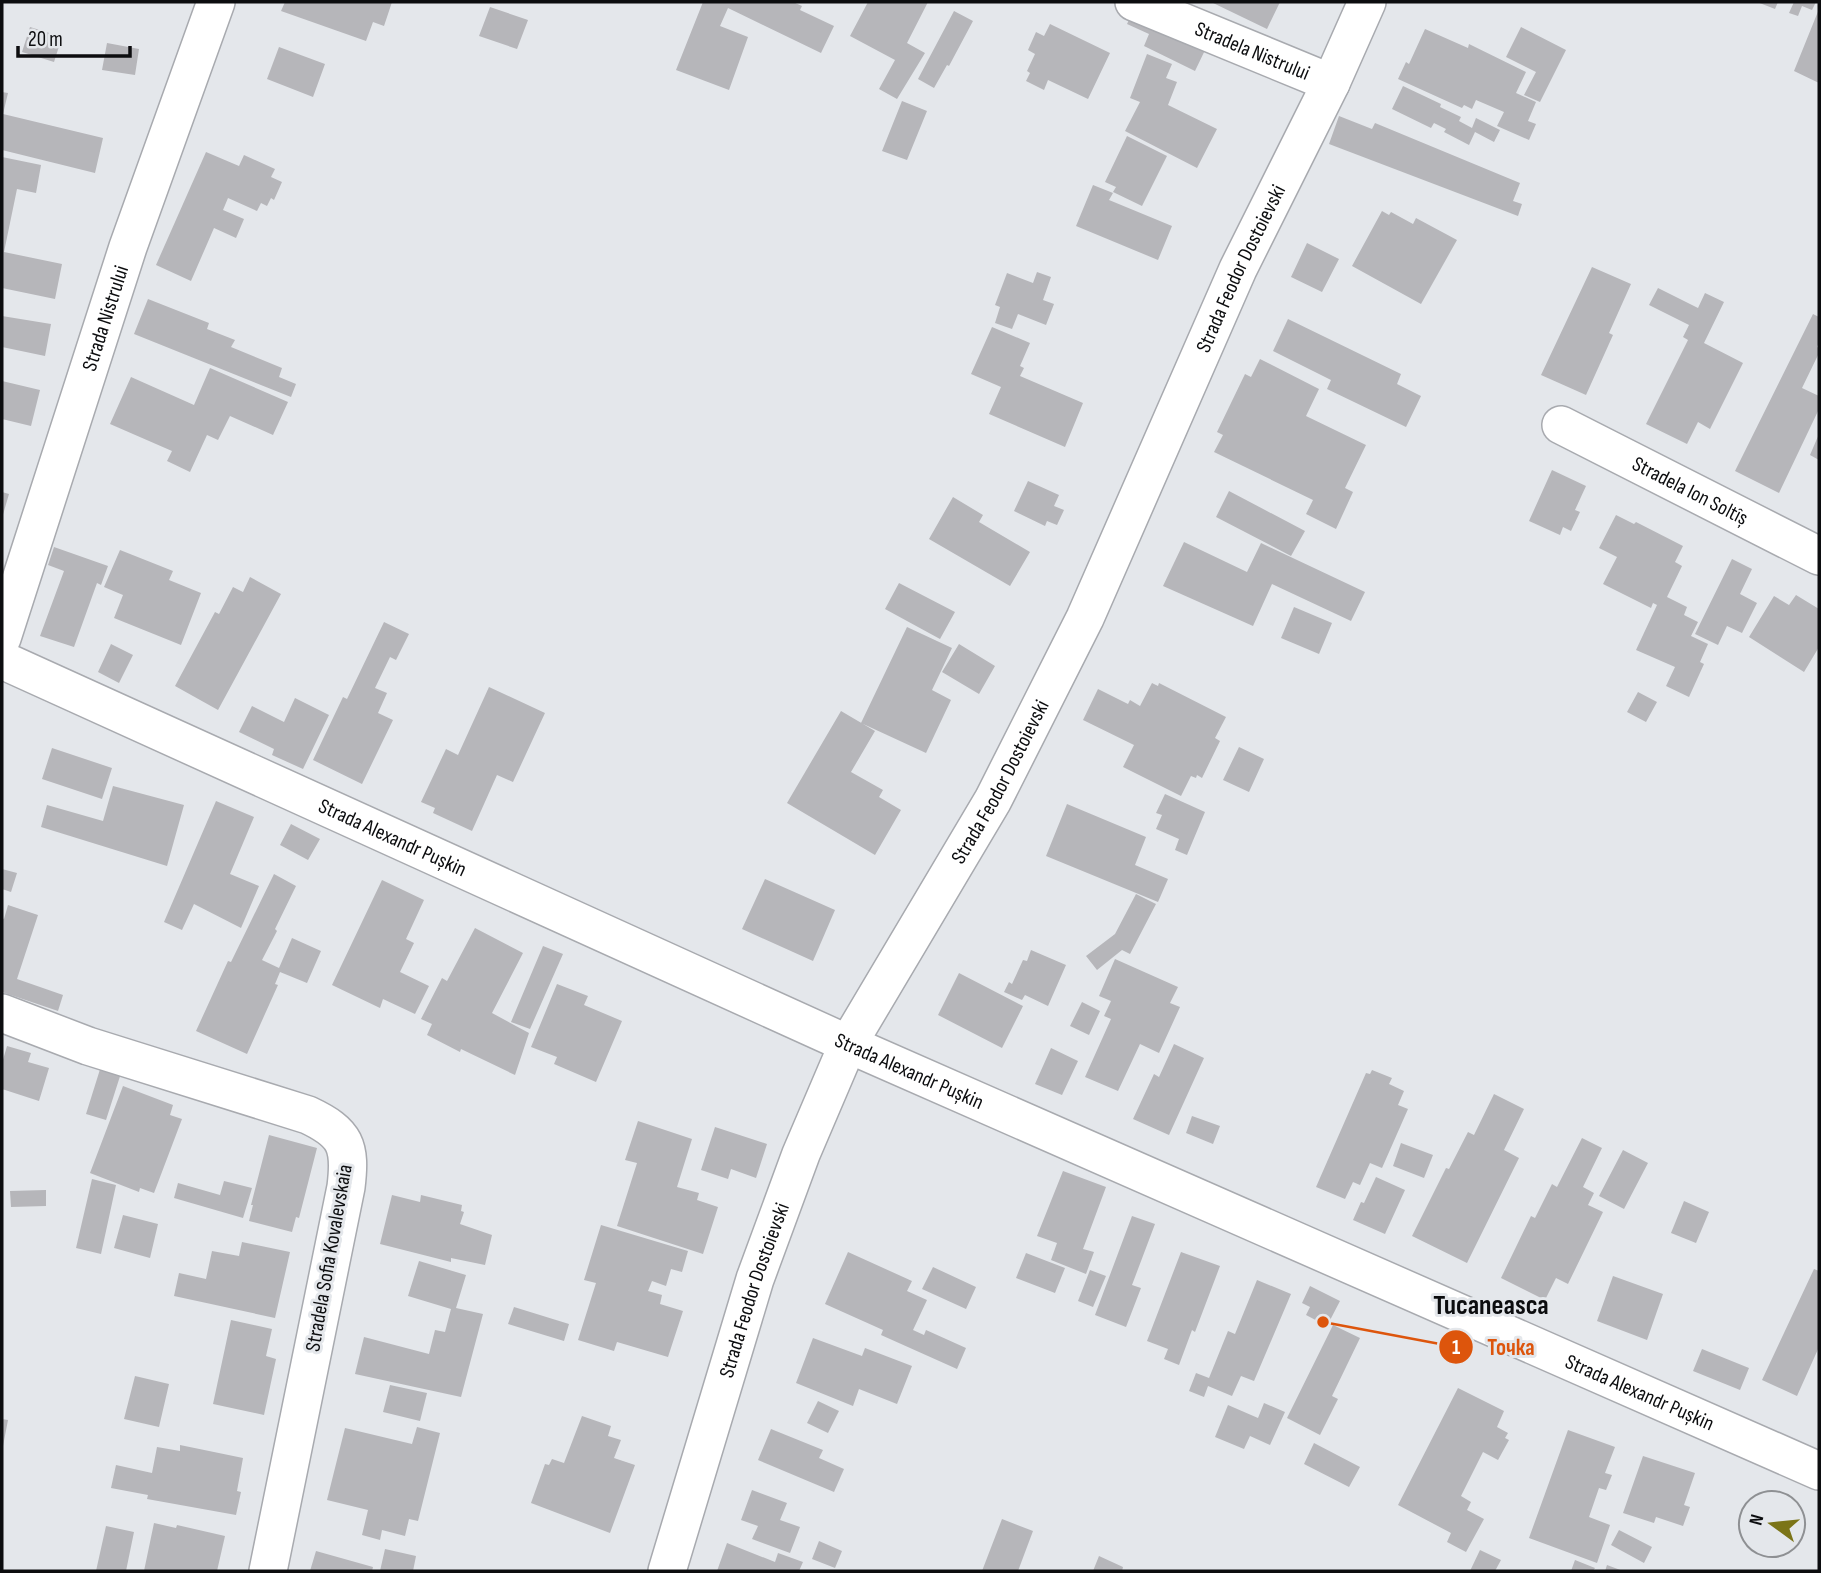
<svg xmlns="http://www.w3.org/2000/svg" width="1821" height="1573" font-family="'Sofia Sans Condensed',sans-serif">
	<rect width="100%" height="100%" fill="#e4e7eb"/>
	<path fill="#b6b6ba" d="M285 2H392L384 26 373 22 366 41 281 11Z
		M703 2H793L802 6 800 10 834 26 821 53 728 8 720 26 748 37 729 90 676 70Z
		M868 2H928L907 43 925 53 897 99 879 89 895 60 850 36Z
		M1211 2H1280L1267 29Z
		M1757 2H1778L1775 9Z
		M1794 2H1816L1812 10 1802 6 1798 16 1789 13Z
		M490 7 528 20 517 49 479 36Z
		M1819 9V83L1794 71Z
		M954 11 973 21 949 66 947 65 934 88 918 79Z
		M1133 11 1207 46 1195 71 1144 46 1149 34 1127 24Z
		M1050 24 1110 53 1088 99 1048 80 1044 90 1026 81 1030 73 1027 71 1035 54 1028 50 1036 32 1044 36Z
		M30 27 62 37 54 62 22 52Z
		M1521 27 1566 50 1540 102 1524 95 1536 72 1506 57Z
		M1425 29 1468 48 1469 44 1526 72 1516 93 1536 102 1528 121 1536 124 1529 140 1497 126 1504 112 1476 100 1472 109 1464 105 1462 108 1398 79 1406 62 1409 64Z
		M107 43 139 49 135 75 102 70Z
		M279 47 325 64 313 97 267 79Z
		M1147 54 1172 64 1166 78 1177 82 1168 105 1217 129 1197 168 1125 131 1140 102 1130 98Z
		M1403 86 1441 104 1440 107 1461 117 1459 121 1472 128 1476 118 1500 130 1494 142 1475 132 1469 145 1444 132 1446 129 1434 123 1431 128 1392 109Z
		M2 92 8 93 3 114 103 138 95 173 2 150Z
		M902 101 927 111 907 160 882 151Z
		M1339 116 1372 129 1375 123 1520 183 1513 201 1522 204 1518 216 1329 144Z
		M1127 136 1167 156 1142 206 1113 192 1116 187 1105 182Z
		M206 152 239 166 244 155 275 169 271 177 282 182 274 200 271 198 267 206 261 203 257 211 228 198 223 210 244 219 236 238 214 228 191 281 156 265Z
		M2 157 41 165 36 193 17 189 4 252 62 264 55 299 2 288Z
		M1093 185 1113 193 1109 200 1172 226 1158 260 1076 226Z
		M1382 211 1389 215 1391 212 1413 224 1416 218 1457 240 1421 304 1352 266Z
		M1307 243 1339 259 1322 292 1291 277Z
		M1592 267 1631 284 1609 333 1613 335 1586 395 1541 375Z
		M1037 272 1051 277 1043 300 1054 304 1046 325 1018 314 1012 329 995 323 1000 307 995 305 1007 273 1033 283Z
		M1658 288 1698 308 1705 293 1724 302 1704 343 1743 363 1710 429 1698 422 1687 444 1646 424 1688 340 1683 337 1689 325 1649 305Z
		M148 299 209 323 207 329 235 340 231 347 282 368 279 377 296 384 291 397 134 334Z
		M1813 314 1819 317V342L1817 347 1819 348V353L1802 388 1819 396V409L1779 493 1735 471Z
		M2 316 51 324 45 356 2 347Z
		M1288 319 1401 374 1397 384 1421 396 1406 427 1327 389 1331 380 1273 351Z
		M992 327 1030 343 1020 366 1024 368 1020 376 1083 403 1065 447 989 414 1001 387 971 374Z
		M1260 359 1319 389 1306 416 1366 445 1345 488 1353 492 1336 529 1306 514 1313 500 1214 452 1223 435 1217 432 1245 374 1251 377Z
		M210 368 288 402 273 435 230 416 218 440 207 435 190 472 167 461 172 451 110 424 131 377 194 405Z
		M2 381 40 390 31 426 2 419Z
		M1819 434V460L1810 455Z
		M1552 470 1586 486 1575 510 1580 512 1571 531 1563 527 1560 535 1529 521Z
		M1028 481 1059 495 1054 506 1064 510 1057 525 1047 521 1045 526 1014 511Z
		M1229 491 1305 531 1291 556 1216 517Z
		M2 492 9 494 2 518Z
		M953 497 983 515 979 522 1030 552 1010 586 929 539Z
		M1616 515 1634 524 1636 522 1683 546 1675 562 1682 566 1667 597 1687 607 1684 615 1698 622 1691 636 1708 644 1700 662 1704 664 1689 697 1666 686 1675 667 1636 650 1657 605 1653 603 1651 608 1603 584 1617 557 1599 548Z
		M1184 542 1247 572 1261 543 1365 592 1351 621 1272 584 1253 626 1163 586Z
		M54 547 108 566 101 585 97 583 74 647 40 636 64 571 48 565Z
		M120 550 173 571 169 580 201 593 181 645 114 618 123 595 104 587Z
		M1732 559 1752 569 1740 594 1757 603 1742 633 1727 626 1718 645 1695 634Z
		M250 577 281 594 218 710 175 686 215 612 219 614 233 587 243 592Z
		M899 583 955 612 940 639 885 609Z
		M1796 595 1819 609V647L1804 672 1749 637 1774 596 1789 605Z
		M1294 607 1332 623 1319 654 1281 638Z
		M384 622 409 634 396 660 390 657 375 688 387 693 378 713 393 720 362 784 313 760 343 697 347 699Z
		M907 627 952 648 932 690 951 700 926 753 861 723Z
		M111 644 133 655 119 683 98 672Z
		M959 644 995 666 979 694 942 672Z
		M1152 683 1158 686 1159 683 1226 717 1215 738 1220 741 1202 778 1197 775 1196 778 1191 776 1181 796 1123 767 1134 745 1083 720 1098 689 1128 704 1130 700 1140 706Z
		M489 687 545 713 513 782 497 775 472 831 433 813 435 808 421 802 446 749 458 755Z
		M1638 692 1657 702 1646 722 1627 712Z
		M295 698 329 715 303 769 272 755 274 749 239 732 252 706 284 722Z
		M841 711 875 731 851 772 883 790 879 797 901 810 875 855 787 803Z
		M1239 747 1264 759 1249 792 1223 780Z
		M52 748 112 768 102 799 42 779Z
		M113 786 184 805 167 866 41 827 47 805 103 821Z
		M1165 794 1205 812 1187 855 1175 850 1179 839 1156 829 1162 815 1156 813Z
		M216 801 254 817 230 874 259 886 241 928 194 904 182 930 164 922Z
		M1067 804 1146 837 1135 865 1168 879 1158 902 1046 856Z
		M291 824 320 839 308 860 280 845Z
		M2 869 17 873 11 892 2 889Z
		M274 874 296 886 275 929 277 931 262 960 279 968 292 938 321 951 307 983 280 972 275 984 278 985 247 1054 196 1031 228 961 231 962Z
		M765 879 835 910 813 961 742 929Z
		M382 880 424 900 406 939 414 943 400 972 429 986 415 1014 383 999 380 1008 332 985Z
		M1136 894 1156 904 1130 954 1122 950 1097 970 1086 956 1115 934Z
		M8 905 38 915 17 979 63 995 58 1011 2 992V918L4 919Z
		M475 928 523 953 492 1013 529 1033 515 1075 461 1049 460 1052 427 1035 432 1024 421 1019 442 978 447 981Z
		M543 946 563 954 530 1029 511 1022Z
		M1031 950 1066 965 1048 1006 1025 995 1022 1000 1004 992 1009 982 1012 984 1023 960 1027 961Z
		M1115 959 1178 987 1170 1003 1180 1007 1159 1053 1140 1044 1118 1091 1085 1077 1111 1019 1104 1016 1111 1001 1099 996Z
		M959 973 1023 1006 1002 1048 938 1015Z
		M557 984 588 996 584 1005 622 1021 596 1082 554 1064 557 1057 531 1047Z
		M1082 1002 1100 1011 1089 1035 1070 1026Z
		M1174 1044 1204 1058 1169 1135 1133 1119 1154 1074 1159 1077Z
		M7 1046 31 1053 28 1062 49 1068 39 1101 2 1089V1063Z
		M1051 1048 1078 1061 1062 1095 1035 1084Z
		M102 1063 122 1070 106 1120 86 1114Z
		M1372 1070 1392 1078 1389 1084 1404 1091 1398 1105 1408 1109 1382 1168 1370 1163 1360 1185 1353 1182 1345 1199 1316 1187 1366 1073 1370 1074Z
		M123 1086 173 1105 170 1115 182 1119 154 1193 140 1188 139 1192 90 1173Z
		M1494 1094 1524 1109 1504 1150 1519 1158 1467 1263 1412 1236 1446 1168 1449 1169 1468 1132 1474 1135Z
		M1192 1116 1220 1126 1213 1144 1186 1133Z
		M638 1121 692 1139 677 1187 699 1193 697 1200 718 1207 703 1254 617 1226 637 1163 625 1160Z
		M715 1127 767 1144 756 1178 731 1169 728 1179 701 1170Z
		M269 1135 317 1148 299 1218 296 1217 292 1232 249 1221 253 1205H251Z
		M1582 1138 1602 1148 1583 1187 1594 1193 1588 1205 1603 1212 1568 1284 1556 1278 1545 1300 1501 1278 1531 1216 1535 1218 1552 1184 1557 1187Z
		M1401 1143 1433 1155 1424 1178 1393 1166Z
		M1623 1150 1648 1163 1624 1209 1599 1196Z
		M1063 1171 1106 1187 1083 1249 1094 1252 1086 1274 1051 1260 1057 1243 1037 1236Z
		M1376 1177 1405 1190 1385 1234 1353 1220 1361 1202 1364 1203Z
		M92 1179 116 1185 101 1254 76 1248Z
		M224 1181 252 1188 243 1218 174 1198 178 1183 220 1195Z
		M46 1190V1206L11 1207 10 1191Z
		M392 1195 420 1202 421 1195 462 1205 461 1211 464 1212 460 1224 492 1235 485 1265 451 1258V1262L380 1244Z
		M1684 1201 1709 1212 1696 1243 1671 1233Z
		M123 1215 158 1224 150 1258 114 1248Z
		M1132 1216 1155 1224 1132 1285 1141 1288 1126 1327 1095 1315Z
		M601 1225 688 1251 682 1272 671 1269 666 1286 652 1281 648 1291 662 1295 660 1304 683 1311 668 1357 617 1342 614 1351 578 1340 596 1283 584 1280Z
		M242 1242 290 1252 275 1318 174 1296 179 1273 206 1279 212 1251 239 1256Z
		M848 1252 912 1281 907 1291 927 1300 913 1330 924 1335 926 1330 966 1348 957 1369 881 1335 883 1330 825 1304Z
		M1181 1252 1220 1266 1195 1332 1192 1330 1179 1365 1164 1359 1168 1349 1147 1341Z
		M1026 1253 1065 1268 1055 1293 1016 1278Z
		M419 1261 466 1275 456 1308 483 1314 461 1397 355 1374 364 1337 429 1354 435 1330 445 1332 451 1309 408 1296Z
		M933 1267 976 1287 966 1309 922 1289Z
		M1814 1269 1819 1271V1347L1797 1396 1762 1380Z
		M1090 1270 1106 1276 1093 1307 1078 1301Z
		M1613 1276 1663 1294 1647 1340 1597 1321Z
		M1257 1280 1291 1294 1254 1381 1241 1376 1232 1396 1208 1386 1204 1397 1189 1391 1196 1373 1209 1378 1228 1331 1235 1334Z
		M1310 1286 1340 1301 1327 1326 1306 1315 1310 1307 1302 1303Z
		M514 1307 569 1324 564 1341 508 1324Z
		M231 1320 272 1329 266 1356 276 1359 264 1415 213 1404Z
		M1333 1325 1360 1338 1332 1396 1338 1399 1320 1435 1287 1418Z
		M813 1338 862 1356 865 1348 912 1366 897 1404 859 1389 853 1406 796 1383Z
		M1702 1349 1749 1368 1740 1390 1693 1371Z
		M135 1376 169 1384 159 1427 124 1419Z
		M390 1385 427 1393 420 1421 383 1412Z
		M1458 1388 1504 1411 1497 1427 1508 1433 1505 1438 1509 1440 1498 1460 1483 1452 1461 1496 1471 1502 1467 1510 1484 1519 1466 1552 1447 1542 1451 1533 1398 1505Z
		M818 1401 839 1411 828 1433 807 1423Z
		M1264 1403 1285 1412 1270 1445 1250 1436 1244 1449 1215 1437 1228 1405 1258 1418Z
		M582 1416 611 1426 608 1436 621 1440 614 1458 635 1465 610 1533 531 1503 545 1464 549 1465 552 1459 564 1463Z
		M2 1419 8 1420 3 1446H2Z
		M417 1427 440 1433 418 1521 409 1519 405 1536 382 1530 380 1540 362 1535 368 1510 327 1500 345 1428 412 1444Z
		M771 1429 823 1450 819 1458 844 1469 834 1492 758 1460Z
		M1568 1430 1615 1447 1605 1473 1612 1475 1606 1490 1599 1488 1589 1517 1610 1525 1597 1563 1529 1538Z
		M1314 1443 1360 1467 1349 1487 1304 1464Z
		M180 1445 243 1458 237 1491 241 1492 236 1515 147 1499 148 1495 111 1488 116 1465 152 1473 157 1447 180 1451Z
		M1643 1456 1695 1473 1684 1505 1690 1507 1683 1526 1656 1517 1654 1523 1623 1513Z
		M752 1490 787 1503 780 1520 800 1527 790 1553 752 1539 758 1526 741 1520Z
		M1002 1519 1033 1531 1018 1571H982Z
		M154 1523 176 1528 177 1525 225 1536 217 1571H144Z
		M106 1526 134 1532 126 1571H96Z
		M1619 1530 1652 1547 1644 1563 1611 1545Z
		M819 1541 842 1551 835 1568 812 1559Z
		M727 1543 775 1562 778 1553 803 1562 799 1571H717Z
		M385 1549 416 1556 413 1571H380Z
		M1480 1550 1501 1560 1495 1571H1470Z
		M316 1551 373 1567 372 1571H310Z
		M1099 1556 1123 1567 1122 1571H1093Z
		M1575 1560 1595 1568 1593 1571H1571Z
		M1607 1565 1623 1571H1605Z"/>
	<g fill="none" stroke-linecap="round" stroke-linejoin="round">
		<defs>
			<g id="minor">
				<path id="s1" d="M1134 2 1331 83"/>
				<path id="s2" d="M1561 425 1819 556"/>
				<path id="s3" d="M2 638 128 247 216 2"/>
				<path id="s4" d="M2 660 848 1044 1819 1471"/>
				<path d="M2 1013 88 1046 308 1115C346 1133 351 1146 346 1187L268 1571"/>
				<path id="s5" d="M667 1571 755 1279 801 1154 848 1044 993 800 1085 618 1238 269 1331 83 1367 2"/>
			</g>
		</defs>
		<use href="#minor" stroke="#a8aaaf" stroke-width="40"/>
		<use href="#minor" stroke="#fff" stroke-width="37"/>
	</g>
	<g text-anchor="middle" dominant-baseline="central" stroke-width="6" stroke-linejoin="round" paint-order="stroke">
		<g font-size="21" fill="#0c0d0f" stroke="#e4e7eb">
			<text stroke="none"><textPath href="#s1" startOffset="128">Stradela Nistrului</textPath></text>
			<text stroke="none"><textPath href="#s5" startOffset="1428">Strada Feodor Dostoievski</textPath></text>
			<text stroke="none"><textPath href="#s3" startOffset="336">Strada Nistrului</textPath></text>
			<text stroke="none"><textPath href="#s2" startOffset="145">Stradela Ion Soltîș</textPath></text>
			<text stroke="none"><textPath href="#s5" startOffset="861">Strada Feodor Dostoievski</textPath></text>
			<text stroke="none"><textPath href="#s4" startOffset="429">Strada Alexandr Pușkin</textPath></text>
			<text stroke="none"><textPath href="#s4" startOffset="996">Strada Alexandr Pușkin</textPath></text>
			<text transform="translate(329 1258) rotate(-80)">Stradela Sofia Kovalevskaia</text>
			<text stroke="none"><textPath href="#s5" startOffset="294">Strada Feodor Dostoievski</textPath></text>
			<text stroke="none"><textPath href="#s4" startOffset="1794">Strada Alexandr Pușkin</textPath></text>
		</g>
		<g font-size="28" font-weight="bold" fill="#0c0d0f" stroke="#e4e7eb">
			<text x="1491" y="1305">Tucaneasca</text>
		</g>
	</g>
	<path fill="none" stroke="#dd550c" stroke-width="2.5" d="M1323 1322L1456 1347"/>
	<g fill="#dd550c" stroke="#e4e7eb" stroke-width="2.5">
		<circle cx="1323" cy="1322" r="7"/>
		<circle cx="1456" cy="1347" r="18"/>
	</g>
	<g font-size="21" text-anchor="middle" font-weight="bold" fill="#fff">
		<text x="1456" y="1354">1</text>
	</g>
	<g font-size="23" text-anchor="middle" font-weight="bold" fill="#dd550c" stroke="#e4e7eb" stroke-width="6" stroke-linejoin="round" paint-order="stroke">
		<text x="1511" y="1355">Точка</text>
	</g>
	<rect width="1821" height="1573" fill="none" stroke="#0c0d0f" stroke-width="7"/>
	<g transform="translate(1772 1524) rotate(285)"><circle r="33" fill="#e4e7eb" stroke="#8e9093" stroke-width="2"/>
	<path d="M0-5L12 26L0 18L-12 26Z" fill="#7b7417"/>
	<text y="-10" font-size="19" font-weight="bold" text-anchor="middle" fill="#0c0d0f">N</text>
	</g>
	<path d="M18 46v10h112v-10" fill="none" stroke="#0c0d0f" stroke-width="3.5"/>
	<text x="28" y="46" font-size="21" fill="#0c0d0f" stroke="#e4e7eb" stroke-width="5" paint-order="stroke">20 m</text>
</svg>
